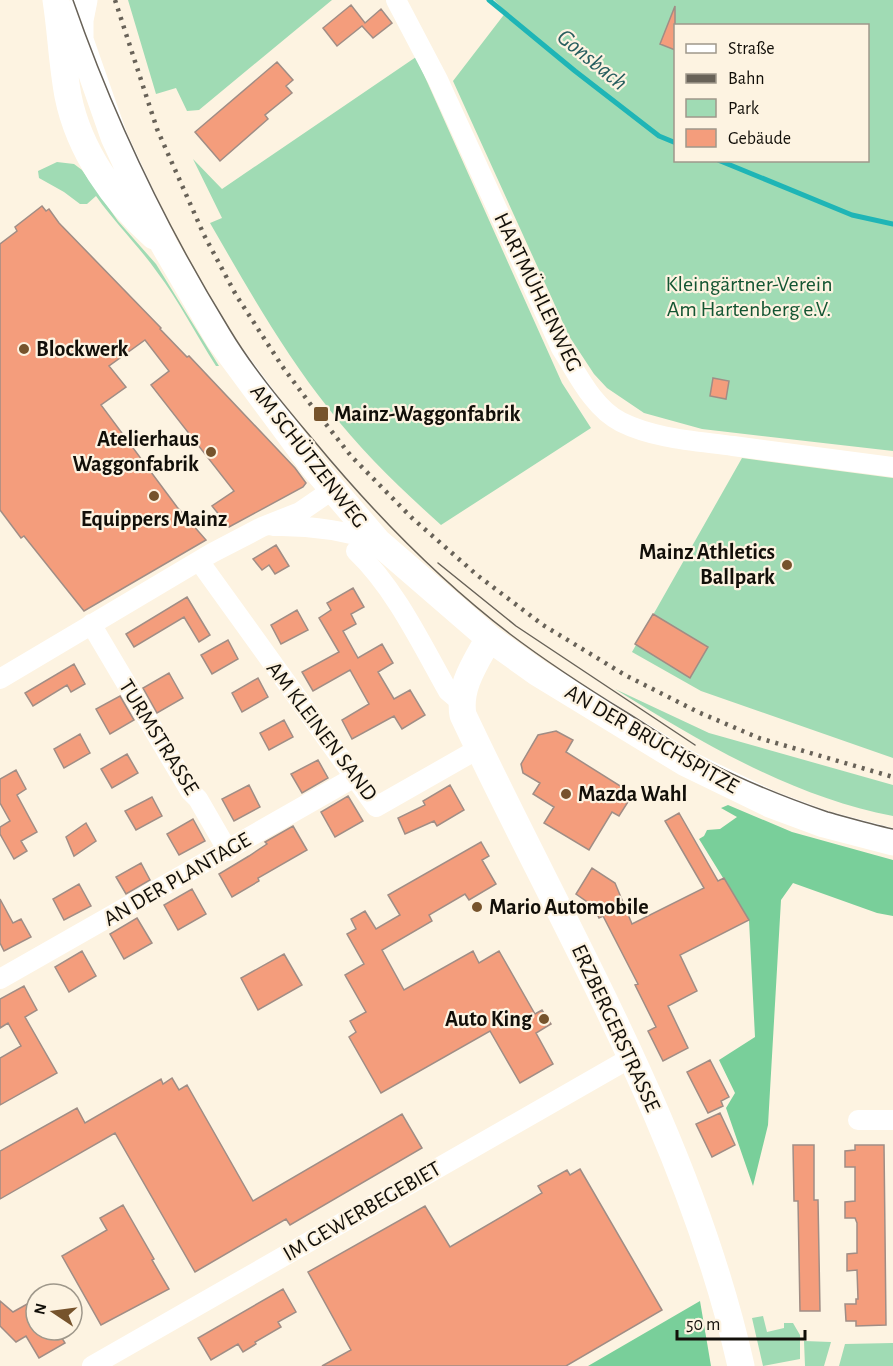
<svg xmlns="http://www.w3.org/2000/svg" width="893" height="1366" font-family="'Alegreya Sans',sans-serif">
	<rect width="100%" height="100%" fill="#fdf3e1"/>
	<path fill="#a0dbb4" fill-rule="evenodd" d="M128 0H332L199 110 187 111 176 88 156 94Z
		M494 0H893V451L702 429 644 413 607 388 594 374 569 336 453 81 506 12ZM676 26H868V160H676Z
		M416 57 562 383 591 428 441 525C401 489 361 451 329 409 283 351 247 287 210 223L222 218 193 159 222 189Z
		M57 162 74 164 82 170 118 221 156 264 219 366H216C196 335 179 301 157 272 138 245 115 223 96 196L87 204H80L64 192 39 178 38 171Z
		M742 458 893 478V758L701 691 632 652Z
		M615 689 709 733 893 785V816C793 797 700 742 615 689Z
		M763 1316 767 1332 784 1328V1323H793L800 1335V1359L763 1366 752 1318Z
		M804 1341 831 1342 824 1366H805Z
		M893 1343V1366H839L845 1344Z"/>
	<path fill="#79cf9a" d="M728 805 792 832 893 860V916L877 913 793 883 781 900 768 1125 753 1186 726 1108 735 1093 719 1060 755 1037 749 920 699 839 704 836 707 830 720 829 737 817 721 808Z
		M700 1301 711 1366H588Z"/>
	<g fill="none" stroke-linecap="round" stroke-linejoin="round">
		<path stroke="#1fb5b6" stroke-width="5" d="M489 0 575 71 659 136 676 143
			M718 160 852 215 893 224"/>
	</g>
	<path fill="#f49d7c" stroke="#a08d85" stroke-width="1.5" d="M351 5 365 23 381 9 392 23 373 38 362 26 337 46 323 28Z
		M675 6V50L660 44Z
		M277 62 293 80 286 86 292 93 265 115 268 119 220 161 195 132Z
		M42 206 46 211 49 209 59 223 161 328 160 329 187 357 189 356 295 468 306 483 303 487 229 527 212 506 234 491 151 385 169 371 145 340 109 366 126 387 101 405 177 507 206 540 84 611 24 536 21 538 0 510V244L17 231 15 227Z
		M713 378 729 381 726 399 710 396Z
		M276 545 289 566 275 574 269 565 262 570 253 559Z
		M353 588 364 607 351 614 356 624 343 631 358 658 382 644 393 663 378 672 394 699 410 690 425 715 402 729 394 716 352 739 342 720 369 704 350 670 313 691 302 672 339 652 319 618 331 610 327 603Z
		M187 597 210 635 199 642 184 617 134 647 126 634Z
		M297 610 308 630 281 644 271 625Z
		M653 614 708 647 690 678 635 644Z
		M228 640 238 659 212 674 201 655Z
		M74 664 85 684 71 692 67 685 33 706 25 693Z
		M169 673 183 698 157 713 143 688Z
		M258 678 268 697 242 712 232 693Z
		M120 696 134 720 110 734 96 709Z
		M284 720 293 737 269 750 260 733Z
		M556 731 573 740 566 752 633 794 619 816 612 812 589 850 544 823 554 807 533 794 540 783 523 773 521 764 538 735Z
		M80 734 90 753 64 768 54 749Z
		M127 754 138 773 112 788 101 769Z
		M318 760 328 778 302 793 291 774Z
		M16 770 26 789 17 795 37 832 21 841 27 851 14 859 0 834V827L10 821 0 803V779Z
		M249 785 260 807 234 821 222 799Z
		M450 785 464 810 437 826 434 821 405 834 398 818 425 805 423 801Z
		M348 796 363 821 335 837 321 812Z
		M152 797 162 816 136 830 125 811Z
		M679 813 718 881 724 878 749 920 680 955 697 991 668 1006 688 1048 663 1061 648 1031 656 1027 635 985 638 984 603 916 599 918 593 906 576 894 592 868 615 883 632 924 704 888 665 821Z
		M193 819 205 841 179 855 167 834Z
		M86 823 96 841 74 856 66 837Z
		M293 826 307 850 258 878 259 881 232 897 219 874 249 856 267 844 265 842Z
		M481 842 489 856 482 860 496 884 469 900 465 894 429 915 432 921 382 950 404 990 473 951 479 963 499 951 535 1014 542 1010 551 1024 536 1033 553 1064 520 1083 490 1031 381 1093 349 1037 356 1032 350 1021 366 1012 345 975 364 964 347 934 356 929 351 919 365 911 376 929 400 915 388 895Z
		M141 863 150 880 126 894 116 877Z
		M79 884 91 906 64 920 53 899Z
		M192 889 206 914 178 930 164 905Z
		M0 899 13 923 21 919 31 937 4 951 0 943Z
		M137 918 152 943 124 959 110 934Z
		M82 951 96 976 69 992 55 967Z
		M284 954 302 985 258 1010 241 978Z
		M24 986 37 1010 25 1017 57 1073 0 1105V1058L21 1046 8 1023 0 1028V999Z
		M710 1060 729 1097 721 1101 723 1106 708 1113 687 1072Z
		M172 1078 179 1090 187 1085 253 1201 402 1114 422 1148 290 1225 286 1219 195 1272 115 1133 0 1199V1151L77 1108 85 1123 161 1079 163 1084Z
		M720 1113 735 1145 712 1157 696 1124Z
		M793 1145H814V1200H818L820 1311H800L798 1201H794Z
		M855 1145H884L886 1325 856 1326V1321H846L845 1304H856V1299H858L857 1270 847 1271V1254L857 1253V1223L855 1218H845V1202L855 1201V1167H845V1151L855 1150Z
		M580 1169 662 1310 566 1366H322L351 1350 308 1272 425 1206 450 1247 542 1193 538 1186 567 1170 570 1175Z
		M123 1205 154 1259 152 1260 169 1289 101 1325 62 1256 107 1230 100 1218Z
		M283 1289 296 1312 278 1322 281 1327 255 1342 256 1344 243 1352 238 1344 211 1360 198 1338Z
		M36 1299V1330H57L65 1343 39 1358 26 1336 16 1342 0 1326V1301L13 1312Z"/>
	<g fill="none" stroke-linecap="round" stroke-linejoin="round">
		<path stroke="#fff" stroke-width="20" d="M396 0 438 80 561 348C577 373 593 408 621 422 655 439 697 441 733 446 787 453 840 460 893 467
			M273 526C309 525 343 530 377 541
			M356 551C395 588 422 645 448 691L461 702
			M199 561 376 807 478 749
			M91 624 190 791 198 799 228 851
			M0 679 212 553 262 527 300 512 332 490
			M0 979 353 778
			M858 1120H893
			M92 1366 632 1057"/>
		<path stroke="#fff" stroke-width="27" d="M56 0C61 32 62 64 68 96 79 151 114 200 154 236
			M84 0 80 20V40L114 137 164 245 219 339 313 466 378 542 489 638 538 673 684 762 770 804 824 824 893 842
			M489 638C476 662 458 687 463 715 563 928 689 1134 741 1366"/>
		<path stroke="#686258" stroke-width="1.5" d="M73 0C113 115 166 226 230 330 254 370 285 406 315 442 373 512 437 578 510 634 547 662 587 688 626 712 647 725 667 739 688 751 732 776 781 796 828 812 850 818 871 824 893 829
			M438 563 516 626 695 745"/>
		<path stroke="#686258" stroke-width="4.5" stroke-dasharray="3 6" stroke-linecap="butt" d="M115 0 157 129 204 235 236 295 282 366 314 409 351 456 412 518 477 575 543 625 625 675 698 712 759 738 893 777"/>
	</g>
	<g fill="#76532c" stroke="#fdf3e1" stroke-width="2">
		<circle cx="24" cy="349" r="6"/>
		<rect x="313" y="406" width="16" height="16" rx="3"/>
		<circle cx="211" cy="452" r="6"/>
		<circle cx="154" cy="496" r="6"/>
		<circle cx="787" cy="565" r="6"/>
		<circle cx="566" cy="794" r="6"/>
		<circle cx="477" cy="907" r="6"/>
		<circle cx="544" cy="1019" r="6"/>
	</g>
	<g text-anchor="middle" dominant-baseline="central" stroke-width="4.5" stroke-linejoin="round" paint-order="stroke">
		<g font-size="22" fill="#135532" stroke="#fdf3e1">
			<text x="749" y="284">Kleingärtner-Verein<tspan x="749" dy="25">Am Hartenberg e.V.</tspan></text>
		</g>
		<g font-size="22" fill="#120f09" stroke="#fdf3e1">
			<text transform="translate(538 292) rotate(64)">HARTMÜHLENWEG</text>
			<text transform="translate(309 456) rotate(52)">AM SCHÜTZENWEG</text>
			<text transform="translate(322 731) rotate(53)">AM KLEINEN SAND</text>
			<text transform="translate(159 737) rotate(58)">TURMSTRASSE</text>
			<text transform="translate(652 739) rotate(30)">AN DER BRUCHSPITZE</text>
			<text transform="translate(177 879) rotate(-30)">AN DER PLANTAGE</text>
			<text transform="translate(616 1028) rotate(65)">ERZBERGERSTRASSE</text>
			<text transform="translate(362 1211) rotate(-30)">IM GEWERBEGEBIET</text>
		</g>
		<g font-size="22" font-weight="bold" fill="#120f09" stroke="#fdf3e1" text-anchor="start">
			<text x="36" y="349">Blockwerk</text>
			<text x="334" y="414">Mainz-Waggonfabrik</text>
			<text x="199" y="439" text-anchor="end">Atelierhaus<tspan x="199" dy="25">Waggonfabrik</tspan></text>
			<text x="154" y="519" text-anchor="middle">Equippers Mainz</text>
			<text x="775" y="552" text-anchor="end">Mainz Athletics<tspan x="775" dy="25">Ballpark</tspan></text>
			<text x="578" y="794">Mazda Wahl</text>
			<text x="489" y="907">Mario Automobile</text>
			<text x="532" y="1019" text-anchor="end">Auto King</text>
		</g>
		<g font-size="24" font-style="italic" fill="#275e5f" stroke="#fdf3e1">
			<text transform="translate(592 60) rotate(39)">Gonsbach</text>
		</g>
	</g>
	<rect x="674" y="24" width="195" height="138" fill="#fdf3e1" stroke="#9f988b" stroke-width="1.5"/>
	<rect x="686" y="44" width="30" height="9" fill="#ffffff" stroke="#9f988b" stroke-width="1.5"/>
	<text x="728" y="54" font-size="18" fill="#120f09">Straße</text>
	<rect x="686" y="74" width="30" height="9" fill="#686258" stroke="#9f988b" stroke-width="1.5"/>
	<text x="728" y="84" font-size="18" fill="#120f09">Bahn</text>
	<rect x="686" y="99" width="30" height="18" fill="#a0dbb4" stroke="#9f988b" stroke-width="1.5"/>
	<text x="728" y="114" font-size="18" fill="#120f09">Park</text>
	<rect x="686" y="129" width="30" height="18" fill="#f49d7c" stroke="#9f988b" stroke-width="1.5"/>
	<text x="728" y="144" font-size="18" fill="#120f09">Gebäude</text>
	<g transform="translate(54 1312) rotate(283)"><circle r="28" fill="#fdf3e1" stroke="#9f988b" stroke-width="1.5"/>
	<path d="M0-4.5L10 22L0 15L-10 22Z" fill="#76532c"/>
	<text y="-9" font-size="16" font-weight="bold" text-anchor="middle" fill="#120f09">N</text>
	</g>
	<path d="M677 1330v9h128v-9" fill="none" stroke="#120f09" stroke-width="3"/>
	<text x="686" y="1330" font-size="18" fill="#120f09" stroke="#fdf3e1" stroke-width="4.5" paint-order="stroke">50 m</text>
</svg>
